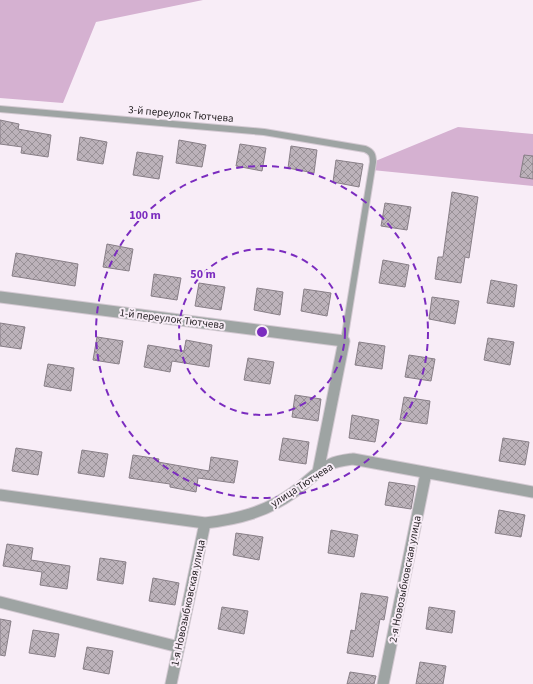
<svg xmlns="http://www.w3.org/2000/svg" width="533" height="684" font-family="'Source Sans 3',sans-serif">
	<defs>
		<pattern id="building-cross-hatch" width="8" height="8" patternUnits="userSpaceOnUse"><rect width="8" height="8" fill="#bcb2ba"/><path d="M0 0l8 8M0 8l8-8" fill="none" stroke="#999197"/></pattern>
	</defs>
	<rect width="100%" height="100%" fill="#f8edf7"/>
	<path fill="#d5b1d1" d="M0 0H203L96 22 63 103 0 98Z
		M458 127 533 134V186L372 170 373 162Z"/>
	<path fill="url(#building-cross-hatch)" stroke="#887f87" d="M0 120 19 124 18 129 51 135 48 157 21 153 22 147 0 144Z
		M80 137 107 142 103 164 77 160Z
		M179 140 206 145 202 167 176 163Z
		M240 144 266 148 262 171 236 166Z
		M291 146 317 150 314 173 288 168Z
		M137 152 163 156 159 179 133 175Z
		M524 155 533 156V179L520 177Z
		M336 160 363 164 359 187 333 182Z
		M452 192 478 197 469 258 465 257 461 283 435 279 438 257H443Z
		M385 203 411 207 407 230 381 226Z
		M107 244 133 249 129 271 103 267Z
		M16 253 78 264 75 286 12 276Z
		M383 260 409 265 405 287 379 283Z
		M154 274 181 278 177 300 151 296Z
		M491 280 517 285 514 307 487 303Z
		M199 283 225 287 221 310 195 306Z
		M257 288 283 292 280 315 254 310Z
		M304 289 331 293 327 316 301 311Z
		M432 297 459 301 455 324 429 319Z
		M0 323 25 327 21 349 0 346Z
		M97 337 123 341 119 364 93 360Z
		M488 338 514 342 510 365 484 360Z
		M186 340 212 345 209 367 172 361 170 372 144 367 148 345 184 351Z
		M359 342 385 346 382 369 355 365Z
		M409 355 435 359 431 381 405 377Z
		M248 358 274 362 270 384 244 380Z
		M48 364 74 368 71 391 44 386Z
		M295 395 321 399 318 421 292 417Z
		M404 397 430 401 427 424 400 420Z
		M352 415 379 420 375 442 349 438Z
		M283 438 309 442 306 464 279 460Z
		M503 438 529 442 525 465 499 461Z
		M16 448 42 452 38 475 12 471Z
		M82 450 108 454 104 477 78 473Z
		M133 455 159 459 158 462 209 471 211 457 238 461 234 483 198 478 196 492 170 487V484L129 478Z
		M389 482 415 486 411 509 385 505Z
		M499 510 525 515 521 537 495 533Z
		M331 530 358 535 354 557 328 553Z
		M236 533 263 537 259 560 233 555Z
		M7 544 33 548 31 560 70 566 67 589 40 585 42 572 3 566Z
		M100 558 126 562 123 584 97 580Z
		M153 578 179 583 175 605 149 601Z
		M361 593 388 597 384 620 380 619 373 657 347 653 351 630 355 631Z
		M222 607 248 611 244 634 218 629Z
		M429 607 455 611 452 633 426 629Z
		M0 619 11 621 5 656 0 655Z
		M33 630 59 634 55 657 29 653Z
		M87 647 113 651 109 674 83 669Z
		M420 662 446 666 443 684H416Z
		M350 672 376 676 374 684H347Z"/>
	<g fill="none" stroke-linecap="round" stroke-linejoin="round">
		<defs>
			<path id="service" d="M0 109 264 132 365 149C372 152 373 155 373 162L344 341"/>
			<path id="minor" d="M0 297 344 341 318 472
				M0 495 205 523C239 519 266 512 294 492 307 482 317 471 331 464 337 461 346 460 353 459L533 492
				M0 602 179 647
				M171 684 205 523
				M383 684 426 473"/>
		</defs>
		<use href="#service" stroke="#d3c9d2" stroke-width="8"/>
		<use href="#minor" stroke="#d3c9d2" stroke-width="13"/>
		<use href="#service" stroke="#9ea4a3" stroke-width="6"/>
		<use href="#minor" stroke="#9ea4a3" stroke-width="11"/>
	</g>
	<g fill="none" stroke="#7b2cbf" stroke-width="2" stroke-dasharray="7 5">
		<circle cx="262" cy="332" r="83"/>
		<circle cx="262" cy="332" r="166"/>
	</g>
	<g text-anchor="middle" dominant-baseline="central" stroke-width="4" stroke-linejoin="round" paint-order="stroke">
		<g font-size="11" fill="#292528" stroke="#f8edf7">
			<text transform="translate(181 114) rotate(5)">3-й переулок Тютчева</text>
			<text transform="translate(172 319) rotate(7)">1-й переулок Тютчева</text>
			<text transform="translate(302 485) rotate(-33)">улица Тютчева</text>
			<text transform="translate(405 579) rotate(-79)">2-я Новозыбковская улица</text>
			<text transform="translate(188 603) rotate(-78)">1-я Новозыбковская улица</text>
		</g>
	</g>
	<circle cx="262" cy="332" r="6" fill="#7b2cbf" stroke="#f8edf7" stroke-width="2"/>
	<g font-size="12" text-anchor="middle" font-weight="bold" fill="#7b2cbf" stroke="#f8edf7" stroke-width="4" stroke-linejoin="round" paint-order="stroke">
		<text x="145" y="219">100 m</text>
		<text x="203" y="278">50 m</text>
	</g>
</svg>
